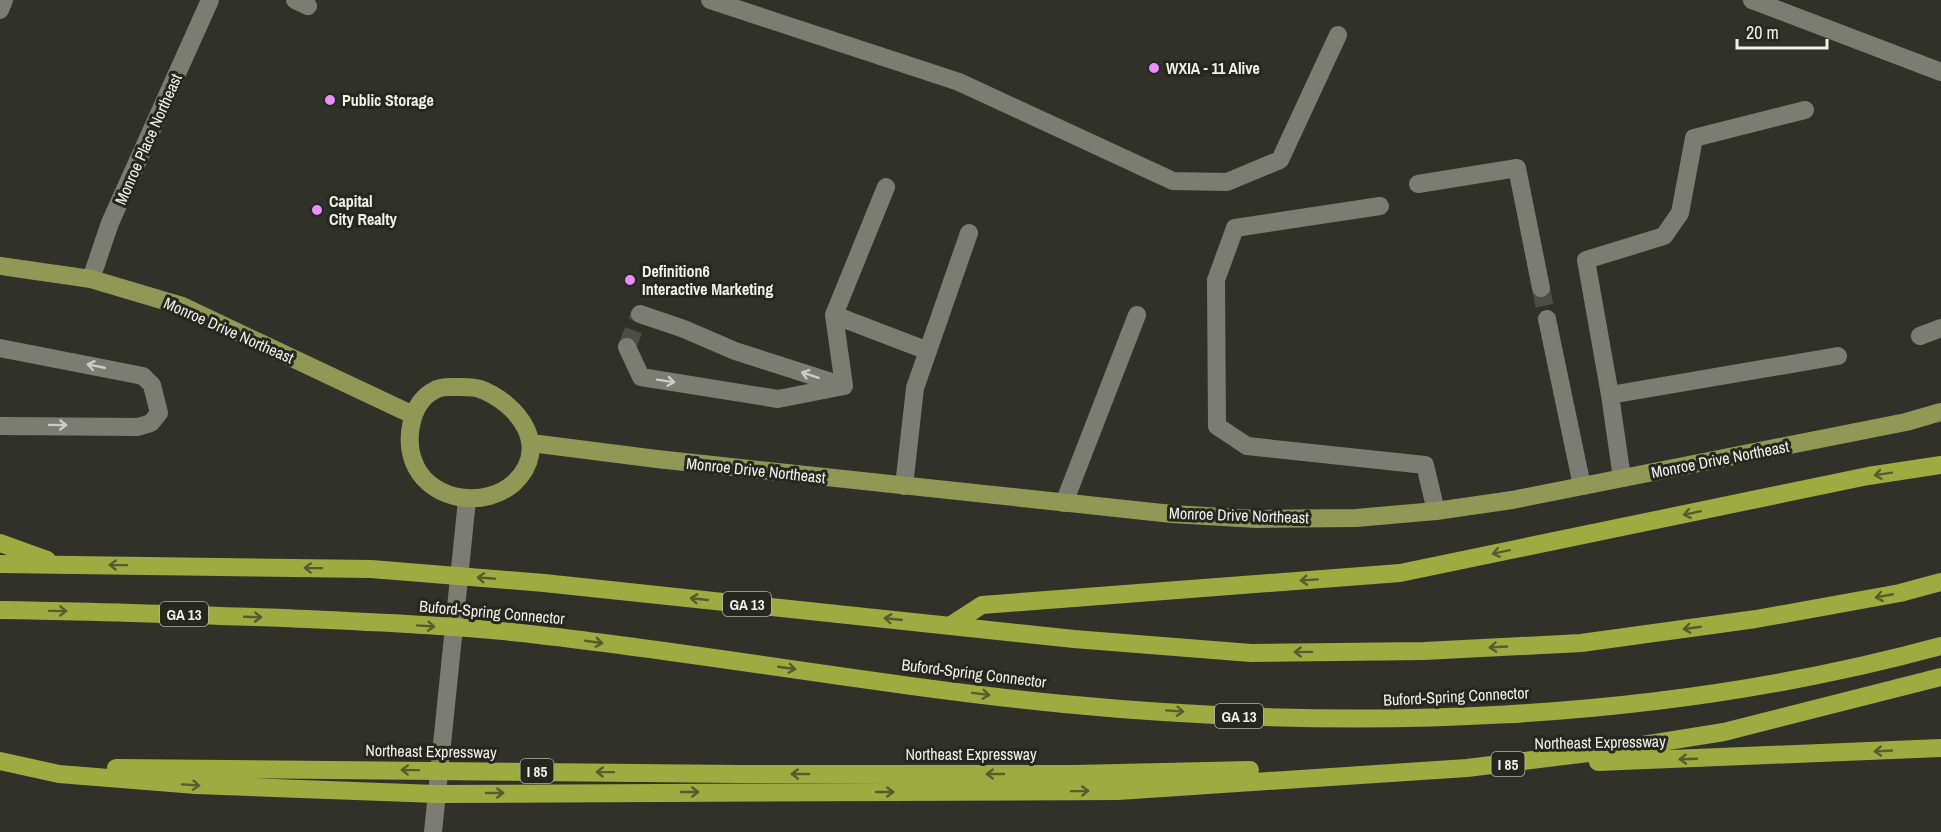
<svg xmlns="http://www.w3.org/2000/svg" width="1941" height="832" font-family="'Archivo Narrow',sans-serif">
	<rect width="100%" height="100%" fill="#303129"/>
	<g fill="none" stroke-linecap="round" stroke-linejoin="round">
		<path stroke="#4d4e46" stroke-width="18" stroke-dasharray="18 9" stroke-linecap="butt" d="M1541 288 1547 319
			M627 347 640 314"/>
		<path stroke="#7b7d73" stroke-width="18" d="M295 0 308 6
			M710 0 959 82 1173 181 1227 182 1280 160 1338 35
			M1752 0 1941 72
			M0 10 4 0
			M1418 184 1517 168 1541 288
			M886 187 834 315 928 351
			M1380 206 1235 228 1216 280 1217 426 1247 446 1425 465 1436 511
			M91 279 110 223 210 0
			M834 315 844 386
			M1547 319 1582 486
			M1920 336 1941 328
			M627 347 641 377 778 399 844 386 735 351 684 329 640 314
			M0 348 143 376 152 385 159 413 151 423 138 427 0 426
			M1610 395 1586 260 1664 236 1680 213 1694 138 1805 110
			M1622 478 1610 395 1838 356
			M904 486 915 388 969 233
			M1064 503 1137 315
			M433 832 467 500"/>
		<path stroke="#8f9955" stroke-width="18" d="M0 266 91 279 182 306 413 415
			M452 387C461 387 472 386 480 389 518 403 552 447 514 483 486 508 434 502 416 467 404 443 409 403 435 390 439 387 447 387 452 387Z
			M531 443 657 459 1172 514 1257 519 1356 518 1436 511 1512 500 1906 422 1941 412"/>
		<path stroke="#9dab41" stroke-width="18" d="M0 543 47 560
			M0 564 371 569 544 583 1074 639 1251 653 1424 651 1581 643 1756 619 1900 593 1941 582
			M0 610C95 611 190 615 284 618 369 622 455 625 539 635 715 655 889 687 1064 704 1354 732 1659 723 1941 646
			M951 625 982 605 1400 573 1868 476 1941 465
			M0 761 59 774 196 785 436 794 1118 791 1467 768 1605 751 1724 732 1941 677
			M1598 762 1941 748
			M116 768 741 774H1075L1250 770"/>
	</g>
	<defs><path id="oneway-shaft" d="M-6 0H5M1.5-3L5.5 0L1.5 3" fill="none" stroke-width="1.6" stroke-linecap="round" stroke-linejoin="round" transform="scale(1.5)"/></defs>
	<g stroke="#cccec6">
		<use href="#oneway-shaft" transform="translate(96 366) rotate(-169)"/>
		<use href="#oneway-shaft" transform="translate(810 375) rotate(-162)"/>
		<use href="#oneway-shaft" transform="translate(666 381) rotate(9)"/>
		<use href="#oneway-shaft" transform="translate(58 425) rotate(1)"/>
	</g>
	<g stroke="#565c2d">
		<use href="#oneway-shaft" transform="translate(1883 474) rotate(171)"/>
		<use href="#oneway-shaft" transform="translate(1692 513) rotate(168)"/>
		<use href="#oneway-shaft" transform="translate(1501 552) rotate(168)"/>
		<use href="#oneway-shaft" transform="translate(118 565) rotate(-179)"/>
		<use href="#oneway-shaft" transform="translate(313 568) rotate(-179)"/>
		<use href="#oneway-shaft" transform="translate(486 578) rotate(-175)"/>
		<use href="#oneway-shaft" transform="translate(1309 580) rotate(176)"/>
		<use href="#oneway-shaft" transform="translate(1884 596) rotate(169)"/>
		<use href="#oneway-shaft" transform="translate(699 599) rotate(-174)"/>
		<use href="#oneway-shaft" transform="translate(58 611) rotate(1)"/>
		<use href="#oneway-shaft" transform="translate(253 617) rotate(2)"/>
		<use href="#oneway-shaft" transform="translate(893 619) rotate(-174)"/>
		<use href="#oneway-shaft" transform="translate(426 626) rotate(4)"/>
		<use href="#oneway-shaft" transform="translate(1692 628) rotate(172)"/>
		<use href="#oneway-shaft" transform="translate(594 642) rotate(8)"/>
		<use href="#oneway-shaft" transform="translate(1498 647) rotate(177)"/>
		<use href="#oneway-shaft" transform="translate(1303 652) rotate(179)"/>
		<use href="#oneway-shaft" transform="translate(787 668) rotate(8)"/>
		<use href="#oneway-shaft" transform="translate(981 694) rotate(7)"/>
		<use href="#oneway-shaft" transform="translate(1175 711) rotate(4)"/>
		<use href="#oneway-shaft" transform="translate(1883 751) rotate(177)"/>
		<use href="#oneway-shaft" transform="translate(1688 759) rotate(178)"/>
		<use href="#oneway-shaft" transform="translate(410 770) rotate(-179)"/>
		<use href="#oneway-shaft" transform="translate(605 772) rotate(-179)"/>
		<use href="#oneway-shaft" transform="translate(800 774) rotate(-180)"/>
		<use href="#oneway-shaft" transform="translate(995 774) rotate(-180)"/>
		<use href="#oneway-shaft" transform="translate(191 785) rotate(4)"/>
		<use href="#oneway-shaft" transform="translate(1080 791) rotate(-1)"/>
		<use href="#oneway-shaft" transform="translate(690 792)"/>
		<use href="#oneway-shaft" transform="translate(885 792)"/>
		<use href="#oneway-shaft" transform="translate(495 793)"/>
	</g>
	<g fill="#e88eff" stroke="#26271f" stroke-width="2">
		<circle cx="1154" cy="68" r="6"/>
		<circle cx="330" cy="100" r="6"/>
		<circle cx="317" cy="210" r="6"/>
		<circle cx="630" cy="280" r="6"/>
	</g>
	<g text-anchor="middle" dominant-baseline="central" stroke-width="6" stroke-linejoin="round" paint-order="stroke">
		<g fill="#26271f" stroke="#b3b4ad" stroke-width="1.5">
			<rect x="723" y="592" width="48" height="24" rx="4.5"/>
			<rect x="160" y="602" width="48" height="24" rx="4.5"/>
			<rect x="1215" y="704" width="48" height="24" rx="4.5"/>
			<rect x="1491.5" y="752" width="33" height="24" rx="4.5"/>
			<rect x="520.5" y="759" width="33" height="24" rx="4.5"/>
		</g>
		<g font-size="15" font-weight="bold" fill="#eff0ea">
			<text x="747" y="604">GA 13</text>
			<text x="184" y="614">GA 13</text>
			<text x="1239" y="716">GA 13</text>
			<text x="1508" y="764">I 85</text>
			<text x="537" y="771">I 85</text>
		</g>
		<g font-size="16" font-weight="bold" fill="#eff0ea" stroke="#26271f" text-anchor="start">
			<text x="1166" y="68">WXIA - 11 Alive</text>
			<text x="342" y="100">Public Storage</text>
			<text x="329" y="201">Capital<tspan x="329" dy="18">City Realty</tspan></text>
			<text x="642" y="271">Definition6<tspan x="642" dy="18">Interactive Marketing</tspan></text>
		</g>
		<g font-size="16" fill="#eff0ea" stroke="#26271f">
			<text transform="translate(148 139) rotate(-66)">Monroe Place Northeast</text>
			<text transform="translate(229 330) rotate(24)">Monroe Drive Northeast</text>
			<text transform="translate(1720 459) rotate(-11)">Monroe Drive Northeast</text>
			<text transform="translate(756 470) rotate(6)">Monroe Drive Northeast</text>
			<text transform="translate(1239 515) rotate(2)">Monroe Drive Northeast</text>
			<text transform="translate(492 612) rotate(5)">Buford-Spring Connector</text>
			<text transform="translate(974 673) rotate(7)">Buford-Spring Connector</text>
			<text transform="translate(1456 696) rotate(-3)">Buford-Spring Connector</text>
			<text transform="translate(1600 742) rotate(-1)">Northeast Expressway</text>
			<text transform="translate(431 751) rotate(1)">Northeast Expressway</text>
			<text x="971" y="754">Northeast Expressway</text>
		</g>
	</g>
	<path d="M1737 39v9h90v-9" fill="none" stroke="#eff0ea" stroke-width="3"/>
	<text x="1746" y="39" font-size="18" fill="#eff0ea" stroke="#26271f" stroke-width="4.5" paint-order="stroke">20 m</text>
</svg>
